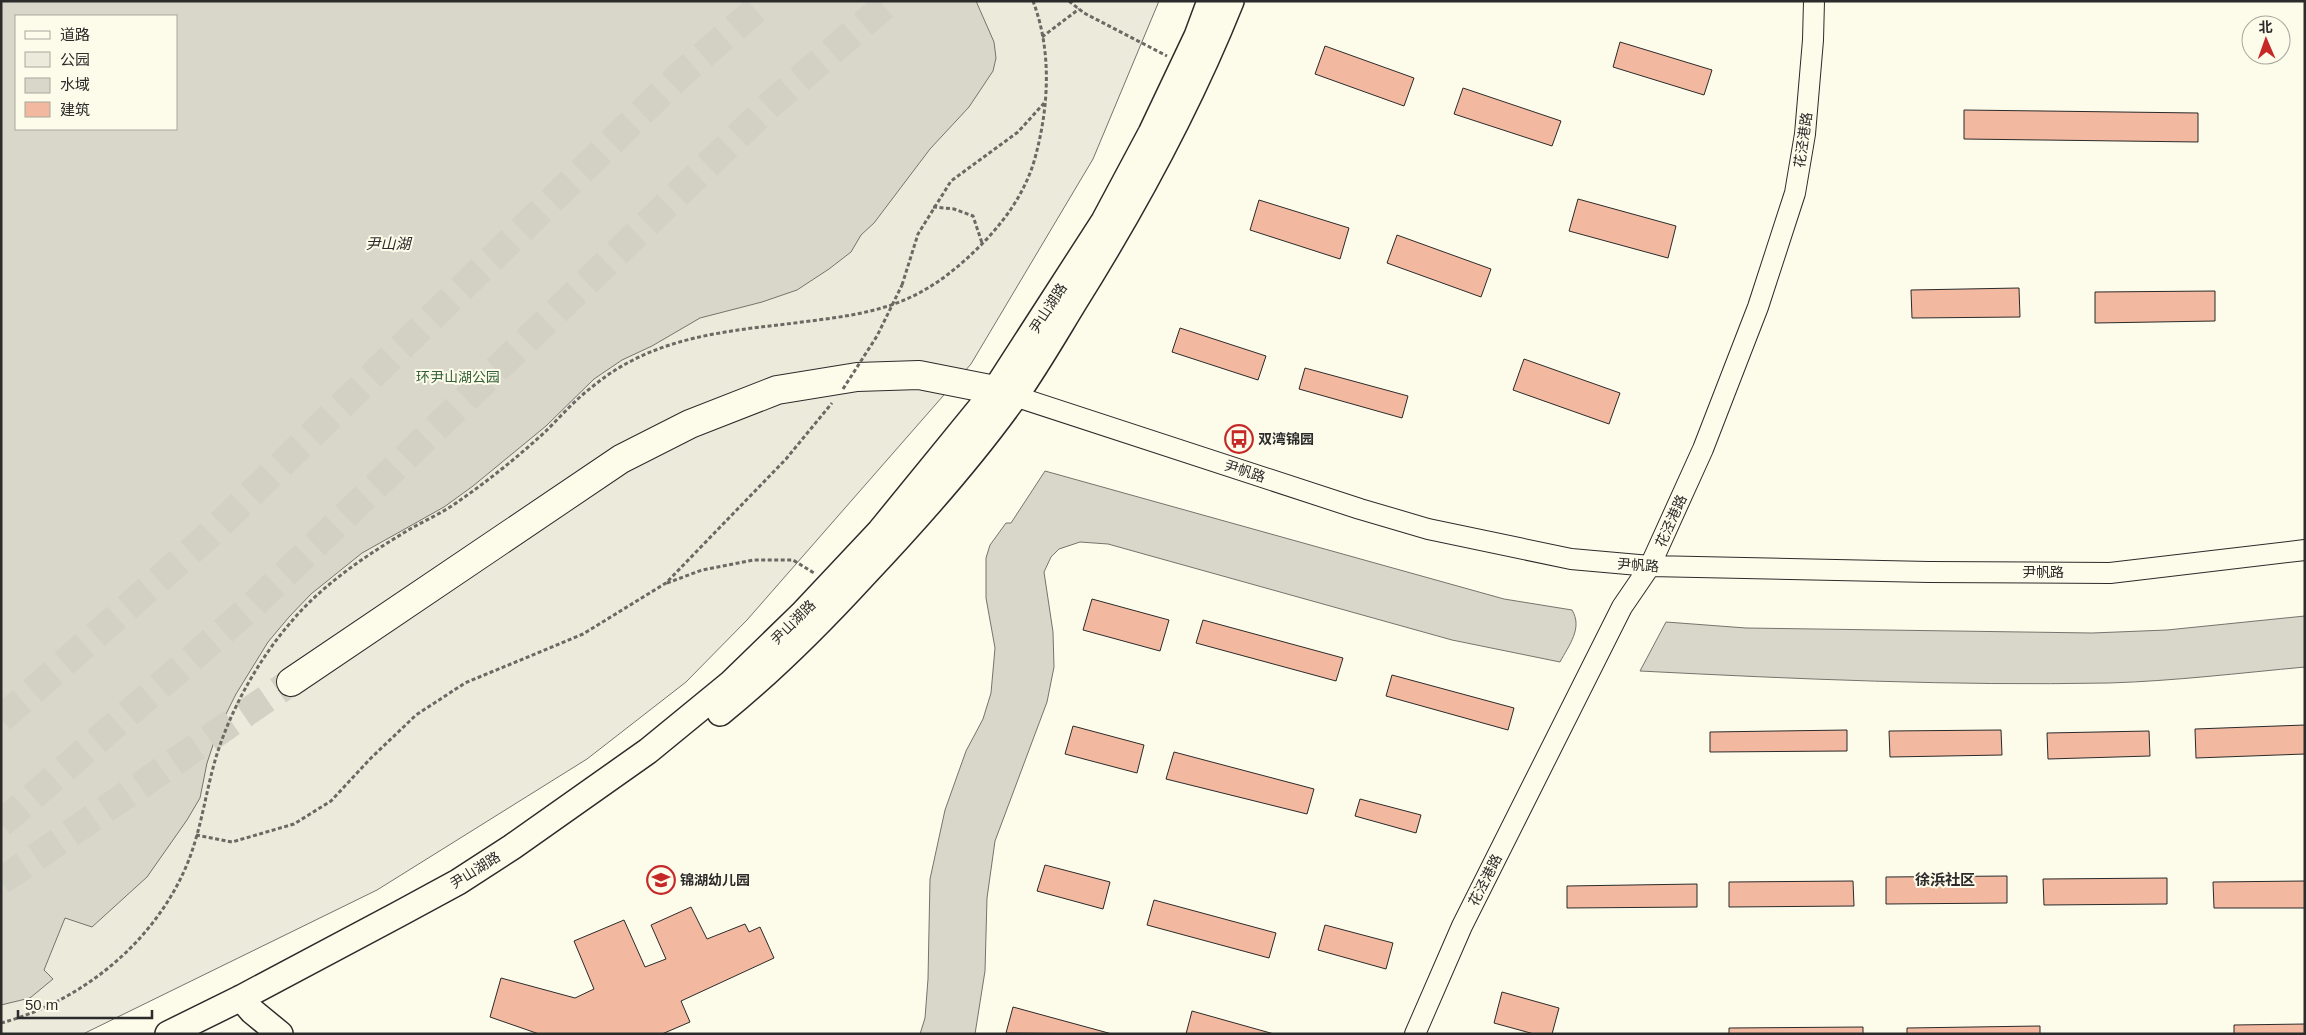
<svg xmlns="http://www.w3.org/2000/svg" width="2306" height="1035" font-family="Arial,'Noto Sans SC',sans-serif">
	<rect width="100%" height="100%" fill="#fdfbea"/>
	<path fill="#ecebdb" stroke="#74746e" fill-rule="evenodd" d="M1 1H1159L1093 159 971 364 747 620 686 682 587 759 377 890 83 1034H1ZM16 16H176V129H16Z"/>
	<path fill="#d8d7c9" stroke="#74746e" fill-rule="evenodd" d="M1 1H976L994 42 996 58 993 71 969 107 930 149 874 223 861 235 851 252 829 269 797 290 762 302 700 318 652 346 622 360 594 379 546 426 473 486 444 507 362 553 311 594 289 617 268 642 236 694 218 730 207 763 200 798 187 820 147 877 92 927 65 918 44 970 53 979 30 998 1 1005ZM16 16H176V129H16Z
		M1045 471 1504 599 1572 610C1583 628 1569 645 1560 662L1452 640 1108 544 1080 542 1059 549 1051 557 1044 572 1053 632 1054 667 1047 702 995 841 987 898 985 971 975 1034H920L925 1018 928 979 930 879 945 810 966 751 983 719 991 693 995 648 986 598V558L990 545 1006 523H1011Z
		M2305 616V667C2240 673 2174 681 2109 683 1953 686 1796 679 1640 671L1666 622 1746 628 2092 633 2167 630Z"/>
	<path fill="#f2b8a0" stroke="#2b2b2b" d="M1620 42 1712 70 1704 95 1613 67Z
		M1325 46 1414 78 1404 106 1315 74Z
		M1463 88 1561 121 1552 146 1454 114Z
		M1964 110 2198 113V142L1964 139Z
		M1578 199 1676 226 1668 258 1569 231Z
		M1259 200 1349 228 1340 259 1250 230Z
		M1397 235 1491 269 1481 297 1387 263Z
		M2019 288 2020 317 1912 318 1911 290Z
		M2215 291V321L2095 323V292Z
		M1180 328 1266 356 1258 380 1172 352Z
		M1524 359 1620 393 1609 424 1513 390Z
		M1305 368 1408 396 1402 418 1299 389Z
		M1092 599 1169 620 1160 651 1083 630Z
		M1203 620 1343 658 1336 681 1196 643Z
		M1392 675 1514 708 1508 730 1386 696Z
		M2305 725V754L2196 758 2195 729Z
		M1073 726 1144 745 1137 773 1065 754Z
		M1847 730V751L1710 752V732Z
		M2001 730 2002 755 1890 757 1889 731Z
		M2149 731 2150 756 2048 759 2047 733Z
		M1174 752 1314 789 1307 814 1166 779Z
		M1360 799 1421 815 1416 833 1355 816Z
		M1045 865 1110 882 1103 909 1037 891Z
		M2007 876V903L1886 904V877Z
		M2167 878V904L2044 905 2043 879Z
		M1853 881 1854 906 1729 907V882Z
		M2305 881V908H2214L2213 882Z
		M1697 884V907L1567 908V886Z
		M1154 900 1276 933 1269 958 1147 925Z
		M691 907 707 939 745 924 749 932 760 927 774 958 681 1001 690 1022 662 1034H539L490 1017 501 978 575 998 594 989 574 941 624 920 645 967 666 959 651 925Z
		M1325 925 1393 943 1386 969 1318 950Z
		M1502 992 1559 1008 1552 1034H1534L1494 1023Z
		M1013 1007 1112 1034 1006 1033Z
		M1192 1011 1274 1034H1186Z
		M2305 1024V1034H2234V1025Z
		M2040 1026V1034H1907V1028Z
		M1863 1027V1034H1729V1028Z"/>
	<g fill="none" stroke-linecap="round" stroke-linejoin="round">
		<path stroke="#d3d1c4" stroke-width="28" stroke-dasharray="28 14" stroke-linecap="butt" d="M1 719 208 536 679 76 766 1
			M1 824 252 606 772 103 890 1
			M1 881 291 682"/>
		<defs>
			<path id="minor" d="M1002 392 1360 509 1428 529 1571 559 1650 566 1929 572 2110 573 2305 550
				M1415 1034 1462 926 1622 607 1650 566 1703 449 1758 307 1795 193 1805 134 1813 40 1814 1"/>
			<path id="major" d="M720 713C772 671 819 624 864 575 916 520 972 457 1016 395 1037 365 1056 332 1075 301 1135 205 1189 106 1231 1
				M241 998 252 1011 280 1034
				M168 1034 241 998 399 914 458 882 512 847 648 751 731 683 802 614 880 531 995 390 1104 221 1151 133 1197 36 1210 1"/>
			<path id="highway" d="M291 682 621 459 690 424 777 390 857 377 919 375 995 390"/>
		</defs>
		<use href="#minor" stroke="#2b2b2b" stroke-width="22"/>
		<use href="#major" stroke="#2b2b2b" stroke-width="28"/>
		<use href="#highway" stroke="#2b2b2b" stroke-width="30"/>
		<path stroke="#6a6964" stroke-width="3" stroke-dasharray="4 2.5" stroke-linecap="butt" d="M1069 1 1084 13 1167 56
			M1042 37 1079 9
			M933 207 954 209 973 216 982 243
			M902 285 918 234 951 181 1018 132 1046 101
			M667 583 702 570 754 560H793L814 573
			M196 835 232 842 294 824 331 801 370 759 416 715 465 683 583 634 666 583 786 459 832 403
			M1 1023C83 1001 156 941 188 862 202 827 206 789 217 754 232 707 259 659 291 622 324 583 367 555 410 529 426 520 444 512 459 501 489 480 519 456 546 431 561 416 575 400 592 387 658 332 737 331 818 320 849 316 881 311 911 297 937 285 960 266 981 245 1005 221 1026 191 1035 158 1049 107 1052 51 1033 1"/>
		<use href="#minor" stroke="#fdfbea" stroke-width="20"/>
		<use href="#major" stroke="#fdfbea" stroke-width="25"/>
		<use href="#highway" stroke="#fdfbea" stroke-width="28"/>
		<path stroke="#6a6964" stroke-width="3" stroke-dasharray="4 2.5" stroke-linecap="butt" d="M843 389 877 336 902 285"/>
	</g>
	<defs>
		<symbol id="bus-ring" viewBox="-11 -11 22 22"><circle r="9.5" fill="#fdfbea" stroke="#c62828" stroke-width="1.5"/><path d="M-5-6H5V4H4V6H2V4H-2V6H-4V4H-5ZM-3.5-4V0h7V-4ZM-3.5 1.2v1.5H-2V1.2ZM2 1.2v1.5H3.5V1.2Z" fill="#c62828"/></symbol>
		<symbol id="school-ring" viewBox="-11 -11 22 22"><circle r="9.5" fill="#fdfbea" stroke="#c62828" stroke-width="1.5"/><path d="M0-5L7-2L0 1L-7-2ZM-4 1L0 2.5L4 1V4Q0 6-4 4Z" fill="#c62828"/></symbol>
	</defs>
	<g fill-rule="evenodd">
		<use href="#bus-ring" x="1223" y="423" width="32" height="32"/>
		<use href="#school-ring" x="645" y="864" width="32" height="32"/>
	</g>
	<g text-anchor="middle" dominant-baseline="central" stroke-width="4" stroke-linejoin="round" paint-order="stroke">
		<g font-size="14" fill="#2b2b2b" stroke="#fdfbea">
			<text transform="translate(1803 140) rotate(-82)">花泾港路</text>
			<text transform="translate(1048 308) rotate(-57)">尹山湖路</text>
			<text transform="translate(1245 471) rotate(18)">尹帆路</text>
			<text transform="translate(1671 521) rotate(-66)">花泾港路</text>
			<text transform="translate(1638 565) rotate(4)">尹帆路</text>
			<text x="2043" y="572">尹帆路</text>
			<text transform="translate(793 622) rotate(-45)">尹山湖路</text>
			<text transform="translate(475 870) rotate(-32)">尹山湖路</text>
			<text transform="translate(1485 880) rotate(-63)">花泾港路</text>
		</g>
		<g font-size="14" fill="#34623c" stroke="#fdfbea">
			<text x="458" y="377">环尹山湖公园</text>
		</g>
		<g font-size="14" font-weight="bold" fill="#2b2b2b" stroke="#fdfbea" text-anchor="start">
			<text x="1258" y="439">双湾锦园</text>
			<text x="680" y="880">锦湖幼儿园</text>
		</g>
		<g font-size="15" font-style="italic" fill="#2b2b2b" stroke="#fdfbea">
			<text x="388" y="243">尹山湖</text>
		</g>
		<g font-size="15" font-weight="bold" fill="#2b2b2b" stroke="#fdfbea">
			<text x="1945" y="879">徐浜社区</text>
		</g>
	</g>
	<rect width="2306" height="1035" fill="none" stroke="#2b2b2b" stroke-width="5"/>
	<rect x="15" y="15" width="162" height="115" fill="#fdfbea" stroke="#a9a89e"/>
	<rect x="25" y="31" width="25" height="8" fill="#fdfbea" stroke="#a9a89e"/>
	<text x="60" y="40" font-size="15" fill="#2b2b2b">道路</text>
	<rect x="25" y="52" width="25" height="15" fill="#ecebdb" stroke="#a9a89e"/>
	<text x="60" y="65" font-size="15" fill="#2b2b2b">公园</text>
	<rect x="25" y="78" width="25" height="15" fill="#d8d7c9" stroke="#a9a89e"/>
	<text x="60" y="90" font-size="15" fill="#2b2b2b">水域</text>
	<rect x="25" y="102" width="25" height="15" fill="#f2b8a0" stroke="#a9a89e"/>
	<text x="60" y="115" font-size="15" fill="#2b2b2b">建筑</text>
	<g transform="translate(2266 40) rotate(358)"><circle r="24" fill="#fdfbea" stroke="#a9a89e"/>
	<path d="M0-4L9 19L0 12L-9 19Z" fill="#c62828"/>
	<text y="-8" font-size="14" font-weight="bold" text-anchor="middle" fill="#2b2b2b">北</text>
	</g>
	<path d="M18 1010v8h134v-8" fill="none" stroke="#2b2b2b" stroke-width="2.5"/>
	<text x="25" y="1010" font-size="15" fill="#2b2b2b" stroke="#fdfbea" stroke-width="4" paint-order="stroke">50 m</text>
</svg>
